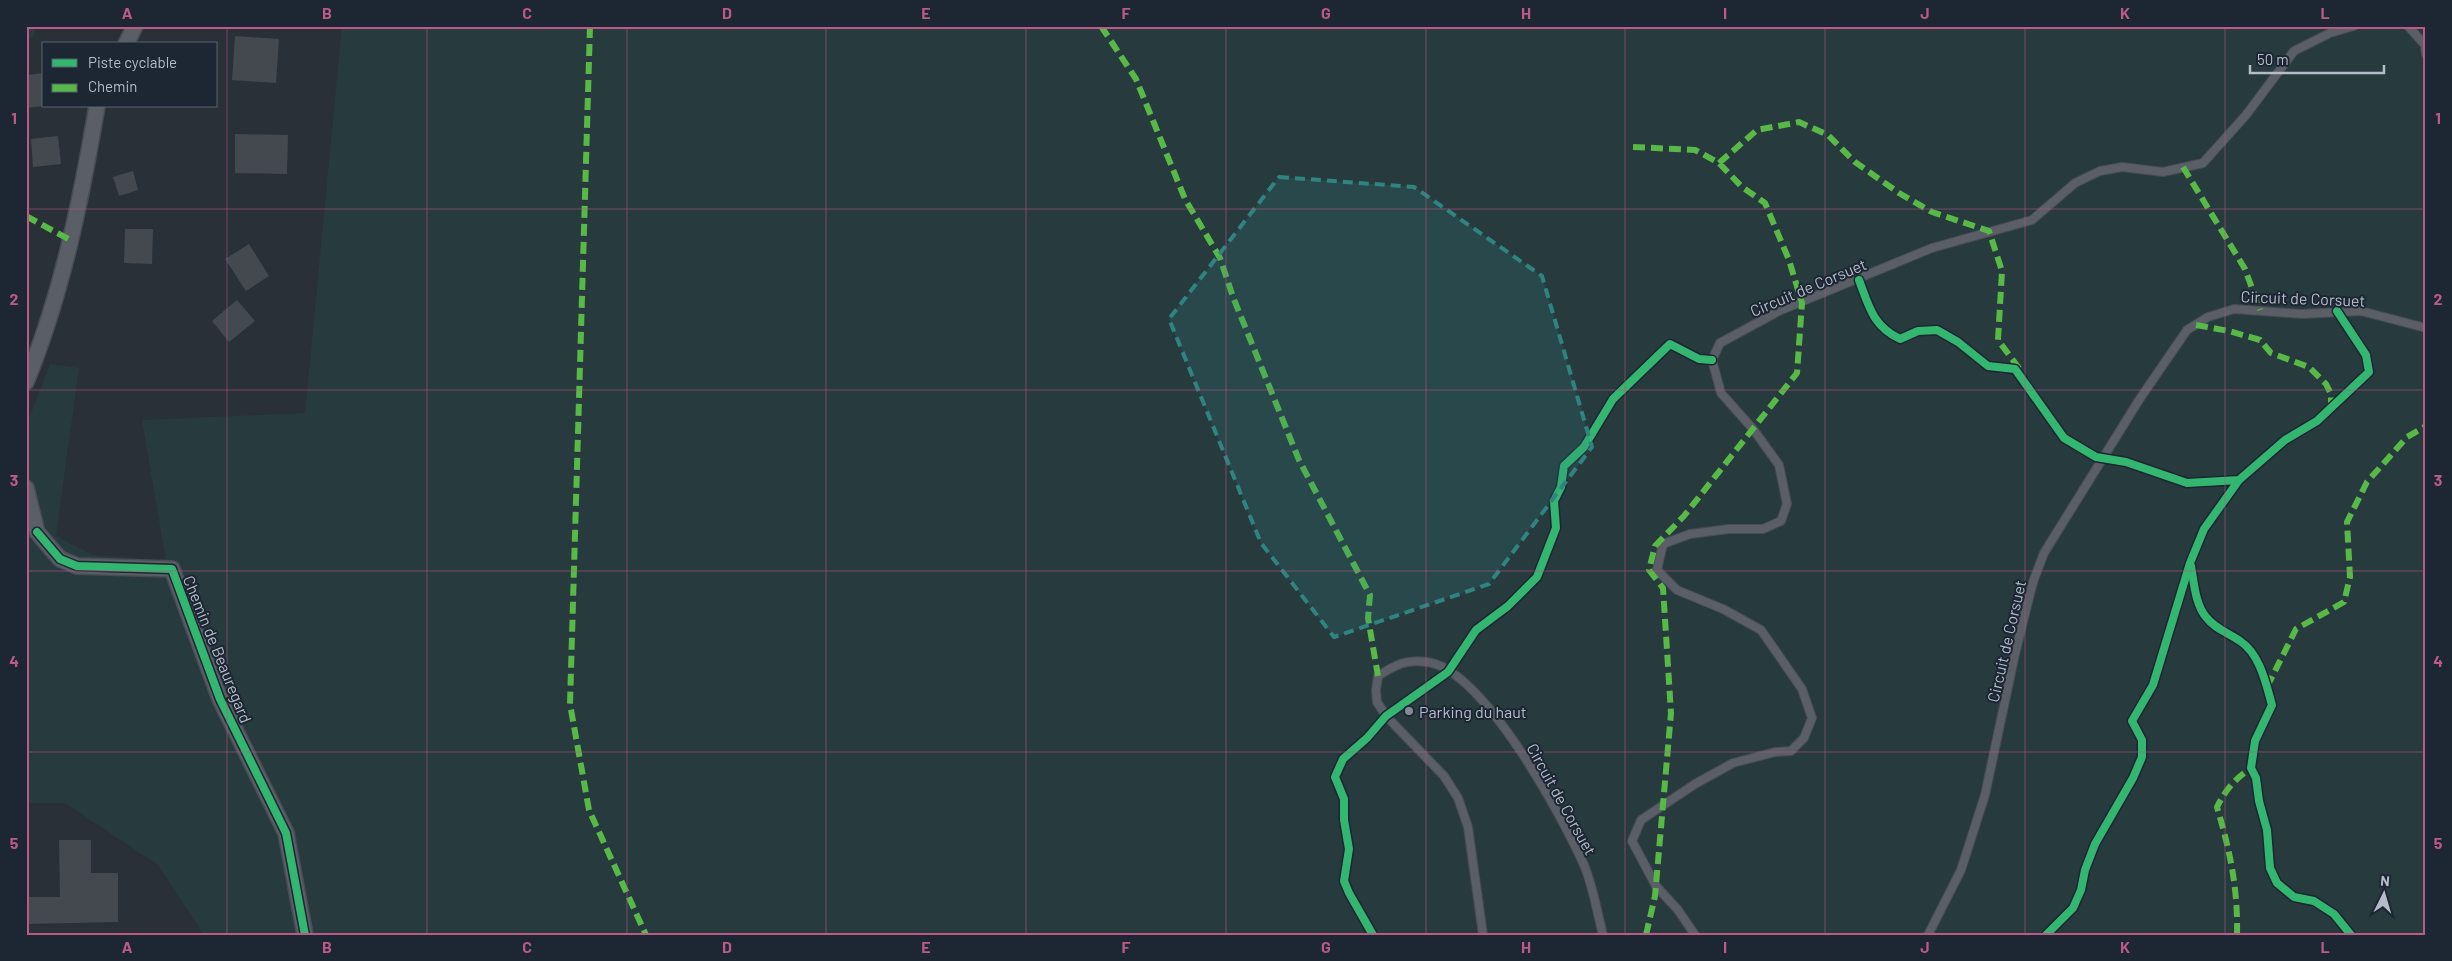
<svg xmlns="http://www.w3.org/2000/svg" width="2452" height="961" font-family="Barlow,sans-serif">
	<rect width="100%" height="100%" fill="#2a3038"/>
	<path fill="#273a3e" d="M26 26H35L34 35 26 43Z
		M342 26H2426V935H204L158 865 65 803H26V426L50 364 79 368 56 536 93 555 166 561 142 420 305 413Z"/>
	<path fill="#444950" d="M235 36 279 39 276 83 232 80Z
		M44 73V106L26 108V75Z
		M235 134 288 135 287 174 235 173Z
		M58 136 61 164 33 167 31 139Z
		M133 171 138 190 119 196 113 177Z
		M125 229H153L152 264 124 263Z
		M249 244 269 276 246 291 225 259Z
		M237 300 255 321 229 342 212 321Z
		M59 840H91V873H118V922L26 924V897H60Z"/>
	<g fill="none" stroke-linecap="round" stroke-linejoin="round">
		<defs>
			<path id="service" d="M2408 26 2425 45 2426 54
				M1483 935 1468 827 1458 798 1444 776 1386 716 1377 702 1376 690 1378 676C1395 665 1406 659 1427 662 1483 669 1562 816 1584 865 1593 886 1597 912 1603 935
				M1695 935 1678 910 1656 886 1632 841 1641 820 1695 784 1733 763 1775 752 1791 751 1804 738 1812 718 1802 689 1761 630 1723 609 1677 590 1657 570 1663 544 1690 534 1729 529H1763L1781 521 1787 504 1779 465 1753 429 1721 393 1712 360 1720 343 1779 311 1932 248 2032 220 2075 183 2100 171 2122 167 2163 172 2203 163 2246 115 2294 51 2330 33 2354 26
				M1928 935 1961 870 1985 795 2015 654 2033 582 2044 553 2139 400 2187 330 2208 317 2234 309 2302 314 2361 311 2426 328"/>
			<path id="minor" d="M126 44 135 26
				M26 382C62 294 81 200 97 106
				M26 488 37 532 60 559 77 566 172 569 220 699 286 833 305 935"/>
		</defs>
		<use href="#service" stroke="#484c53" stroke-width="10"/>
		<use href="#minor" stroke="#484c53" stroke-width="18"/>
		<use href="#service" stroke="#5a5e66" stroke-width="8"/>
		<use href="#minor" stroke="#5a5e66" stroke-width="15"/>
		<path stroke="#58b947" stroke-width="6" stroke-dasharray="12 6" stroke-linecap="butt" d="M590 26 570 704 589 810 646 935
			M1101 26 1136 79 1185 199 1220 258 1233 297 1299 460 1370 595 1368 618 1378 676
			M1633 147 1695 150 1719 163 1742 187 1765 203 1789 260 1802 303 1797 373 1684 516 1655 546 1649 570 1663 588 1671 713 1655 896 1646 935
			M1719 163 1757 130 1799 122 1828 135 1855 162 1899 193 1932 212 1989 231 2002 271 1998 340 2021 371
			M2183 167 2245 269 2260 310
			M26 216 70 240
			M2196 325 2229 331 2260 340 2271 353 2309 367 2326 384 2331 394V408
			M2267 687 2296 629 2344 602 2350 577 2347 522 2367 482 2407 437 2426 426
			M2237 935C2238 888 2230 851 2217 807 2226 789 2235 779 2251 768"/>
		<defs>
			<path id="cycleway" d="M1859 280C1869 307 1873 326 1900 339L1918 331 1937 330 1958 342 1988 366 2015 369 2064 438 2096 457 2126 462 2187 483 2239 480
				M37 532 60 559 77 566 172 569 220 699 286 833 305 935
				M2191 566C2194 582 2195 604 2206 617 2215 629 2229 633 2240 641 2260 654 2266 684 2272 705L2255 741 2251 768 2256 778 2259 801 2267 830 2270 868 2277 883 2294 897 2314 901 2334 914 2351 935
				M1373 935 1349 893 1344 881 1349 849 1344 820V799L1335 777 1343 759 1367 738 1386 716 1448 672 1476 630 1508 606 1537 577 1556 528 1554 501 1561 487 1564 466 1584 447 1613 399 1670 344 1699 359 1712 360
				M2046 935 2073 908 2081 890 2085 870 2095 844 2133 778 2142 757V740L2132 721 2153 685 2190 563 2204 529 2239 480 2285 440 2317 421 2369 372 2366 355 2337 311"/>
		</defs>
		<use href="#cycleway" stroke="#1d2633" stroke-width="11"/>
		<use href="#cycleway" stroke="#33b770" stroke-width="8"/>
	</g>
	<path fill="#308480" fill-opacity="0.2" stroke="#308480" stroke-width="4" stroke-dasharray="10 6" stroke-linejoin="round" d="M1279 177 1414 187 1542 276 1592 447 1489 584 1334 637 1261 543 1169 319Z"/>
	<path fill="none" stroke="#bc5a87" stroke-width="1" stroke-opacity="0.55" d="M227 26V935M427 26V935M627 26V935M826 26V935M1026 26V935M1226 26V935M1426 26V935M1625 26V935M1825 26V935M2025 26V935M2225 26V935M26 209H2426M26 390H2426M26 571H2426M26 752H2426"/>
	<circle fill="#848b96" stroke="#1d2633" stroke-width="2" cx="1409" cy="711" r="5"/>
	<g text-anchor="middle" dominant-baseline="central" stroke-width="4" stroke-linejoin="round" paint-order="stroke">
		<g font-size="16" fill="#b4bcc9" stroke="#1d2633">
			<text transform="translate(1808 287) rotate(-23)">Circuit de Corsuet</text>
			<text transform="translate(2303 298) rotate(2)">Circuit de Corsuet</text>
			<text transform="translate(2006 641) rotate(-77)">Circuit de Corsuet</text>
			<text transform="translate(218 649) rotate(68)">Chemin de Beauregard</text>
			<text transform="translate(1562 799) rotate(61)">Circuit de Corsuet</text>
		</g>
		<g font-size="16" fill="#b4bcc9" stroke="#1d2633" text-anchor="start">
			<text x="1419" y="711">Parking du haut</text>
		</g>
	</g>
	<rect width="2452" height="961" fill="none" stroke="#1d2633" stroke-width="55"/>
	<rect x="42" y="42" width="175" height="65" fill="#1d2633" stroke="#59626f"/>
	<rect x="52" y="59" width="25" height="8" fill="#33b770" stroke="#59626f"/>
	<text x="88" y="68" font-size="15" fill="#b4bcc9">Piste cyclable</text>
	<rect x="52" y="84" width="25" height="8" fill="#58b947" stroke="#59626f"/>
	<text x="88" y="92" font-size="15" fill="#b4bcc9">Chemin</text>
	<g transform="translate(2384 894) rotate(5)" stroke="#1d2633" stroke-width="4" paint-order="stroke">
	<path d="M0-4L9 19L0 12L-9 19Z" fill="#b4bcc9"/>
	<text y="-8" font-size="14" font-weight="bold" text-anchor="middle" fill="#b4bcc9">N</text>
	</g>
	<path d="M2250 65v8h134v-8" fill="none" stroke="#b4bcc9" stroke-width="2.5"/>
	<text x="2257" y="65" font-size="15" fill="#b4bcc9" stroke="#1d2633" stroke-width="4" paint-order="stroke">50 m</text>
	<rect x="28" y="28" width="2396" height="906" fill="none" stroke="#bc5a87" stroke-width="2"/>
	<g font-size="16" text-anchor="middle" font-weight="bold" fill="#bc5a87">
		<text x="127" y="19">A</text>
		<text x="327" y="19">B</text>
		<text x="527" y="19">C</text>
		<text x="727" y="19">D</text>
		<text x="926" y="19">E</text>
		<text x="1126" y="19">F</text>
		<text x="1326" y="19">G</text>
		<text x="1526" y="19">H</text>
		<text x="1725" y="19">I</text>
		<text x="1925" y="19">J</text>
		<text x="2125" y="19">K</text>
		<text x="2325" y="19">L</text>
		<text x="14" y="124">1</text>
		<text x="2438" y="124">1</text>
		<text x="14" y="305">2</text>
		<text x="2438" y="305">2</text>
		<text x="14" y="486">3</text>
		<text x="2438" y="486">3</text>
		<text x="14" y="667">4</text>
		<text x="2438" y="667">4</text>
		<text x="14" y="849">5</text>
		<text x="2438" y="849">5</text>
		<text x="127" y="953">A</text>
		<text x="327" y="953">B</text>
		<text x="527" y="953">C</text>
		<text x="727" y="953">D</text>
		<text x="926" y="953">E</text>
		<text x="1126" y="953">F</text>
		<text x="1326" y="953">G</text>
		<text x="1526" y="953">H</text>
		<text x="1725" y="953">I</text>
		<text x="1925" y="953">J</text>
		<text x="2125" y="953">K</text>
		<text x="2325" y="953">L</text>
	</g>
</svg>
